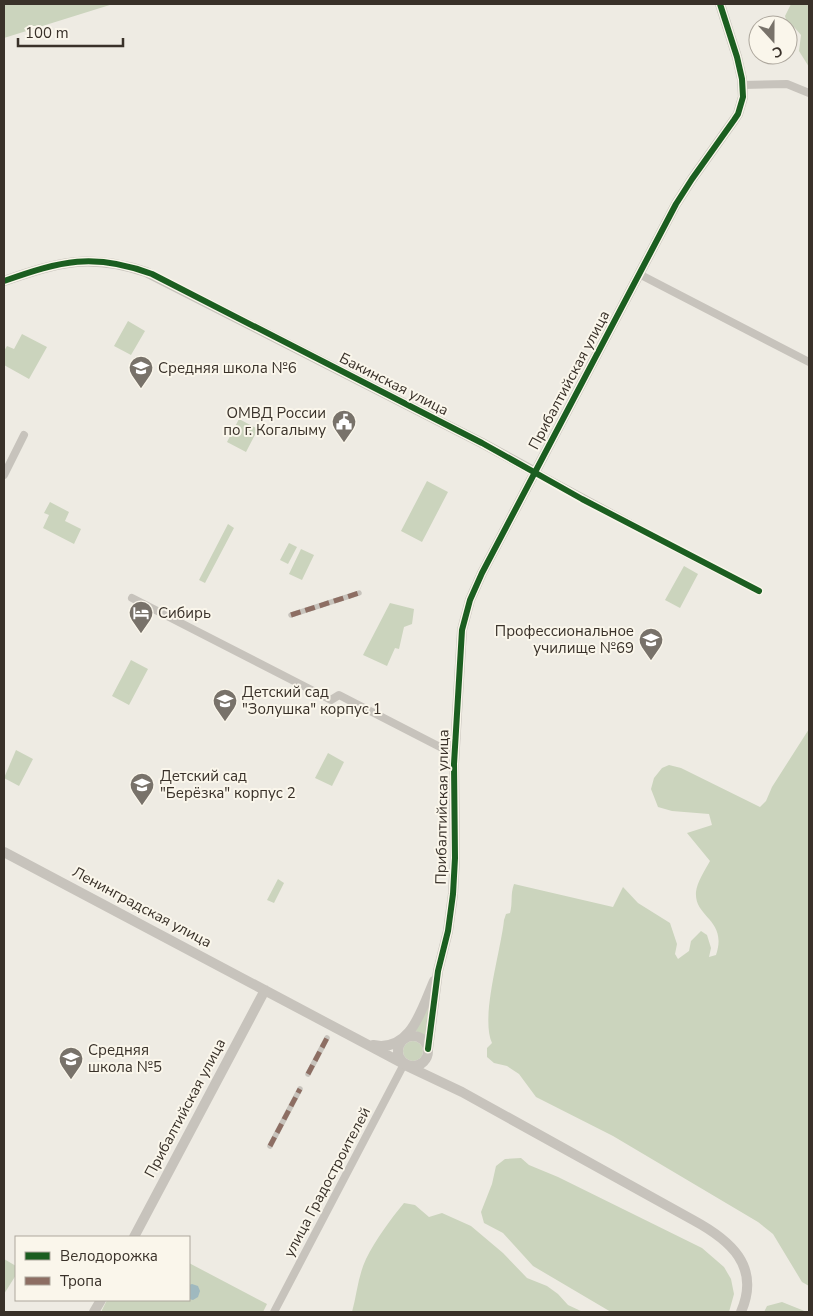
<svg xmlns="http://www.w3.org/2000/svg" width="813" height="1316" font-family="'Nunito Sans',sans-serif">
	<rect width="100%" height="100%" fill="#eeebe3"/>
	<path fill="#cbd4bd" d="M4 4H113L4 38Z
		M791 4H809V67L799 51 801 35 794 27 787 23 785 16Z
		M128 321 145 331 131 355 114 346Z
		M22 334 47 347 29 379 4 365V351L7 346 14 349Z
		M239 419 258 429 246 452 227 442Z
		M427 481 448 492 422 542 401 531Z
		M50 502 69 512 65 521 81 529 74 544 43 528 49 515 44 513Z
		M228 524 234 528 205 583 199 580Z
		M289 543 297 547 288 564 280 560Z
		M301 549 314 555 302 580 289 574Z
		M684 566 698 574 680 608 665 600Z
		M390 603 414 609 412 624 404 627 399 649 395 648 387 666 363 655Z
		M131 660 148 669 129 705 112 696Z
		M809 729V1286L802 1282 773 1234 758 1222 613 1136 536 1097 519 1074 507 1066 494 1063 487 1057V1048L492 1043C480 1017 501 951 504 920L506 914 510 913C513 903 510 895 514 884L613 907 623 887 638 903 670 923 677 944 675 954 678 959 689 951 691 941 701 931 707 935 711 948 709 957 716 955C728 919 694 918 696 892 697 882 705 870 710 861L687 833 712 825 709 814 672 811 658 807 651 789 654 778 662 768 669 765 681 768 760 807 766 801 772 787Z
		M16 750 33 759 19 786 4 778Z
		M328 753 344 762 332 786 315 778Z
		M278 879 284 883 274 903 267 900Z
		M430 999 425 1036 414 1030Z
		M403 1051a10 10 0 1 1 20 0a10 10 0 1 1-20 0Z
		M521 1158 529 1165 558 1177 702 1248 724 1267 731 1279 734 1294 729 1312H611L533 1266 503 1233 484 1223 481 1212 492 1184 496 1166 505 1159Z
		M404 1203 415 1205 429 1217 442 1213 471 1226 503 1253 527 1278 547 1286 558 1294 568 1305 583 1312H352C357 1294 358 1276 366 1259 376 1239 390 1220 404 1203Z
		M4 1259 16 1266V1275L4 1294Z
		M189 1263 267 1304 263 1312H101L107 1300H189Z
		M782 1302 807 1312H764L767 1306Z"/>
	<path fill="#9fb9bf" d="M192 1284 198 1286 200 1291 198 1297 193 1300 189 1299V1285Z"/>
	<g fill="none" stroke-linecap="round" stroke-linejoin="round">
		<path stroke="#c7c3bc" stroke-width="5.5" d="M291 615 359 593
			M308 1074 327 1038
			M270 1146 300 1089"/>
		<path stroke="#c7c3bc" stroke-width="8" d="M743 85 787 84 809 93
			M639 274 809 362
			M535 472 683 552 759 591
			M4 475 24 435
			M132 598 331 700 339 695 442 748 455 750
			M274 1312 404 1064"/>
		<path stroke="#c7c3bc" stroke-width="10" d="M4 281C59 262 89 253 146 272L482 443 535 472
			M4 852 404 1064
			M398 1051a15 15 0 1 1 30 0a15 15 0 1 1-30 0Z
			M373 1045C411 1053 422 1008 434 981
			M428 1049 438 971 448 931 453 894 455 858 454 764 462 630 470 600 482 573 676 204 692 179 734 120 738 114 743 97 742 79 737 57 720 4
			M407 1066 462 1092 693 1220C730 1240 761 1266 741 1312
			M134 1237 265 990
			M94 1312 101 1300"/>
		<path stroke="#8d6e63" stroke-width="5" stroke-dasharray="10 5" stroke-linecap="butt" d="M291 615 359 593
			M308 1074 327 1038
			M270 1146 300 1089"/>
		<defs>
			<path id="cycleway" d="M4 281C61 261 93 252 152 274L482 443 582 499 759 591
				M428 1049 438 971 448 931 453 894 455 858 454 764 462 630 470 600 482 573 676 204 692 179 734 120 738 114 743 97 742 79 737 57 720 4"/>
		</defs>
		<use href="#cycleway" stroke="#faf6eb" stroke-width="9"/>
		<use href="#cycleway" stroke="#1b5e20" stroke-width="6"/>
	</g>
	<defs>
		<symbol id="school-pin" viewBox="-11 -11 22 30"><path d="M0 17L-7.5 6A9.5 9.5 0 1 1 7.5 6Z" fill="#78726a" stroke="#faf6eb"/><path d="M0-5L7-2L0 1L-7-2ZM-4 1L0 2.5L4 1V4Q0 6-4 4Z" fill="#fff"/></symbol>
		<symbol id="civic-pin" viewBox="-11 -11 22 30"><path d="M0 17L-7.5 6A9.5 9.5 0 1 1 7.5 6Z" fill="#78726a" stroke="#faf6eb"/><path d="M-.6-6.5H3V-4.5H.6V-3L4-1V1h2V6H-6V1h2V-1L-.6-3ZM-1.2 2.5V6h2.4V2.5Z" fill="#fff"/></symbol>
		<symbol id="hotel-pin" viewBox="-11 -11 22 30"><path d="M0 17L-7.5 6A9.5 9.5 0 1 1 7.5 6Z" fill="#78726a" stroke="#faf6eb"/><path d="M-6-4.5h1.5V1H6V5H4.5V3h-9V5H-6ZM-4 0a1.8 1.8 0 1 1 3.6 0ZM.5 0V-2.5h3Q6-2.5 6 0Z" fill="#fff"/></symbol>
		<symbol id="university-pin" viewBox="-11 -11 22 30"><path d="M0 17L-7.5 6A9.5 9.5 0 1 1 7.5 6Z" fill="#78726a" stroke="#faf6eb"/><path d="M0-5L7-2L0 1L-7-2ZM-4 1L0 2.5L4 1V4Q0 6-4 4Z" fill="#fff"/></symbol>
	</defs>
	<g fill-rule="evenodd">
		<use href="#school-pin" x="127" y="354" width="28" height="38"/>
		<use href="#civic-pin" x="330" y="408" width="28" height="38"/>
		<use href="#hotel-pin" x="127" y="599" width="28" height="38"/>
		<use href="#university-pin" x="637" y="626" width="28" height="38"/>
		<use href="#school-pin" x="211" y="687" width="28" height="38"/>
		<use href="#school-pin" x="128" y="771" width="28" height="38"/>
		<use href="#school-pin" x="57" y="1045" width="28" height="38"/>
	</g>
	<g text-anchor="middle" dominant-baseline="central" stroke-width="4" stroke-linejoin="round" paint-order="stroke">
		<g font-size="15" fill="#393129" stroke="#faf6eb" text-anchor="start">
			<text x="158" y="368">Средняя школа №6</text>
			<text x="326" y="413" text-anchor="end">ОМВД России<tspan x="326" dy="17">по г. Когалыму</tspan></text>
			<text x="158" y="613">Сибирь</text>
			<text x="634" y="631" text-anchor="end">Профессиональное<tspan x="634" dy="17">училище №69</tspan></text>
			<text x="242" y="692">Детский сад<tspan x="242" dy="17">"Золушка" корпус 1</tspan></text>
			<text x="160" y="776">Детский сад<tspan x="160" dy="17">"Берёзка" корпус 2</tspan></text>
			<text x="88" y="1050">Средняя<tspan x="88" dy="17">школа №5</tspan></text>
		</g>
		<g font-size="15" fill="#393129" stroke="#faf6eb">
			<text transform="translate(569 380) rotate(-62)">Прибалтийская улица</text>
			<text transform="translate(394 384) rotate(27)">Бакинская улица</text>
			<text transform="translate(442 807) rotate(-89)">Прибалтийская улица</text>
			<text transform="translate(142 907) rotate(28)">Ленинградская улица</text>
			<text transform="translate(185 1108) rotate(-62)">Прибалтийская улица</text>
			<text transform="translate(327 1182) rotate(-62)">улица Градостроителей</text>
		</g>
	</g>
	<rect width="813" height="1316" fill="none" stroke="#393129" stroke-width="10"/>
	<rect x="15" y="1236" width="175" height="65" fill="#faf6eb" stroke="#ada79d"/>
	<rect x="25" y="1252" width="25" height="8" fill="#1b5e20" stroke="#ada79d"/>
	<text x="60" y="1261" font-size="15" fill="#393129">Велодорожка</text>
	<rect x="25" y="1277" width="25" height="8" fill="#8d6e63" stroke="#ada79d"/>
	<text x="60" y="1286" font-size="15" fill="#393129">Тропа</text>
	<g transform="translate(773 40) rotate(159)"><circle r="24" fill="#faf6eb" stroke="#ada79d"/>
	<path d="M0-4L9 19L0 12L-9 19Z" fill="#78726a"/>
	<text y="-8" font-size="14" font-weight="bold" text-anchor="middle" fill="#393129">С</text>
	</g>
	<path d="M18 38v8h105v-8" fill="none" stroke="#393129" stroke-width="2.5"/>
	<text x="25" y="38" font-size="15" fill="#393129" stroke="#faf6eb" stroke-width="4" paint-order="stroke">100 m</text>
</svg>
